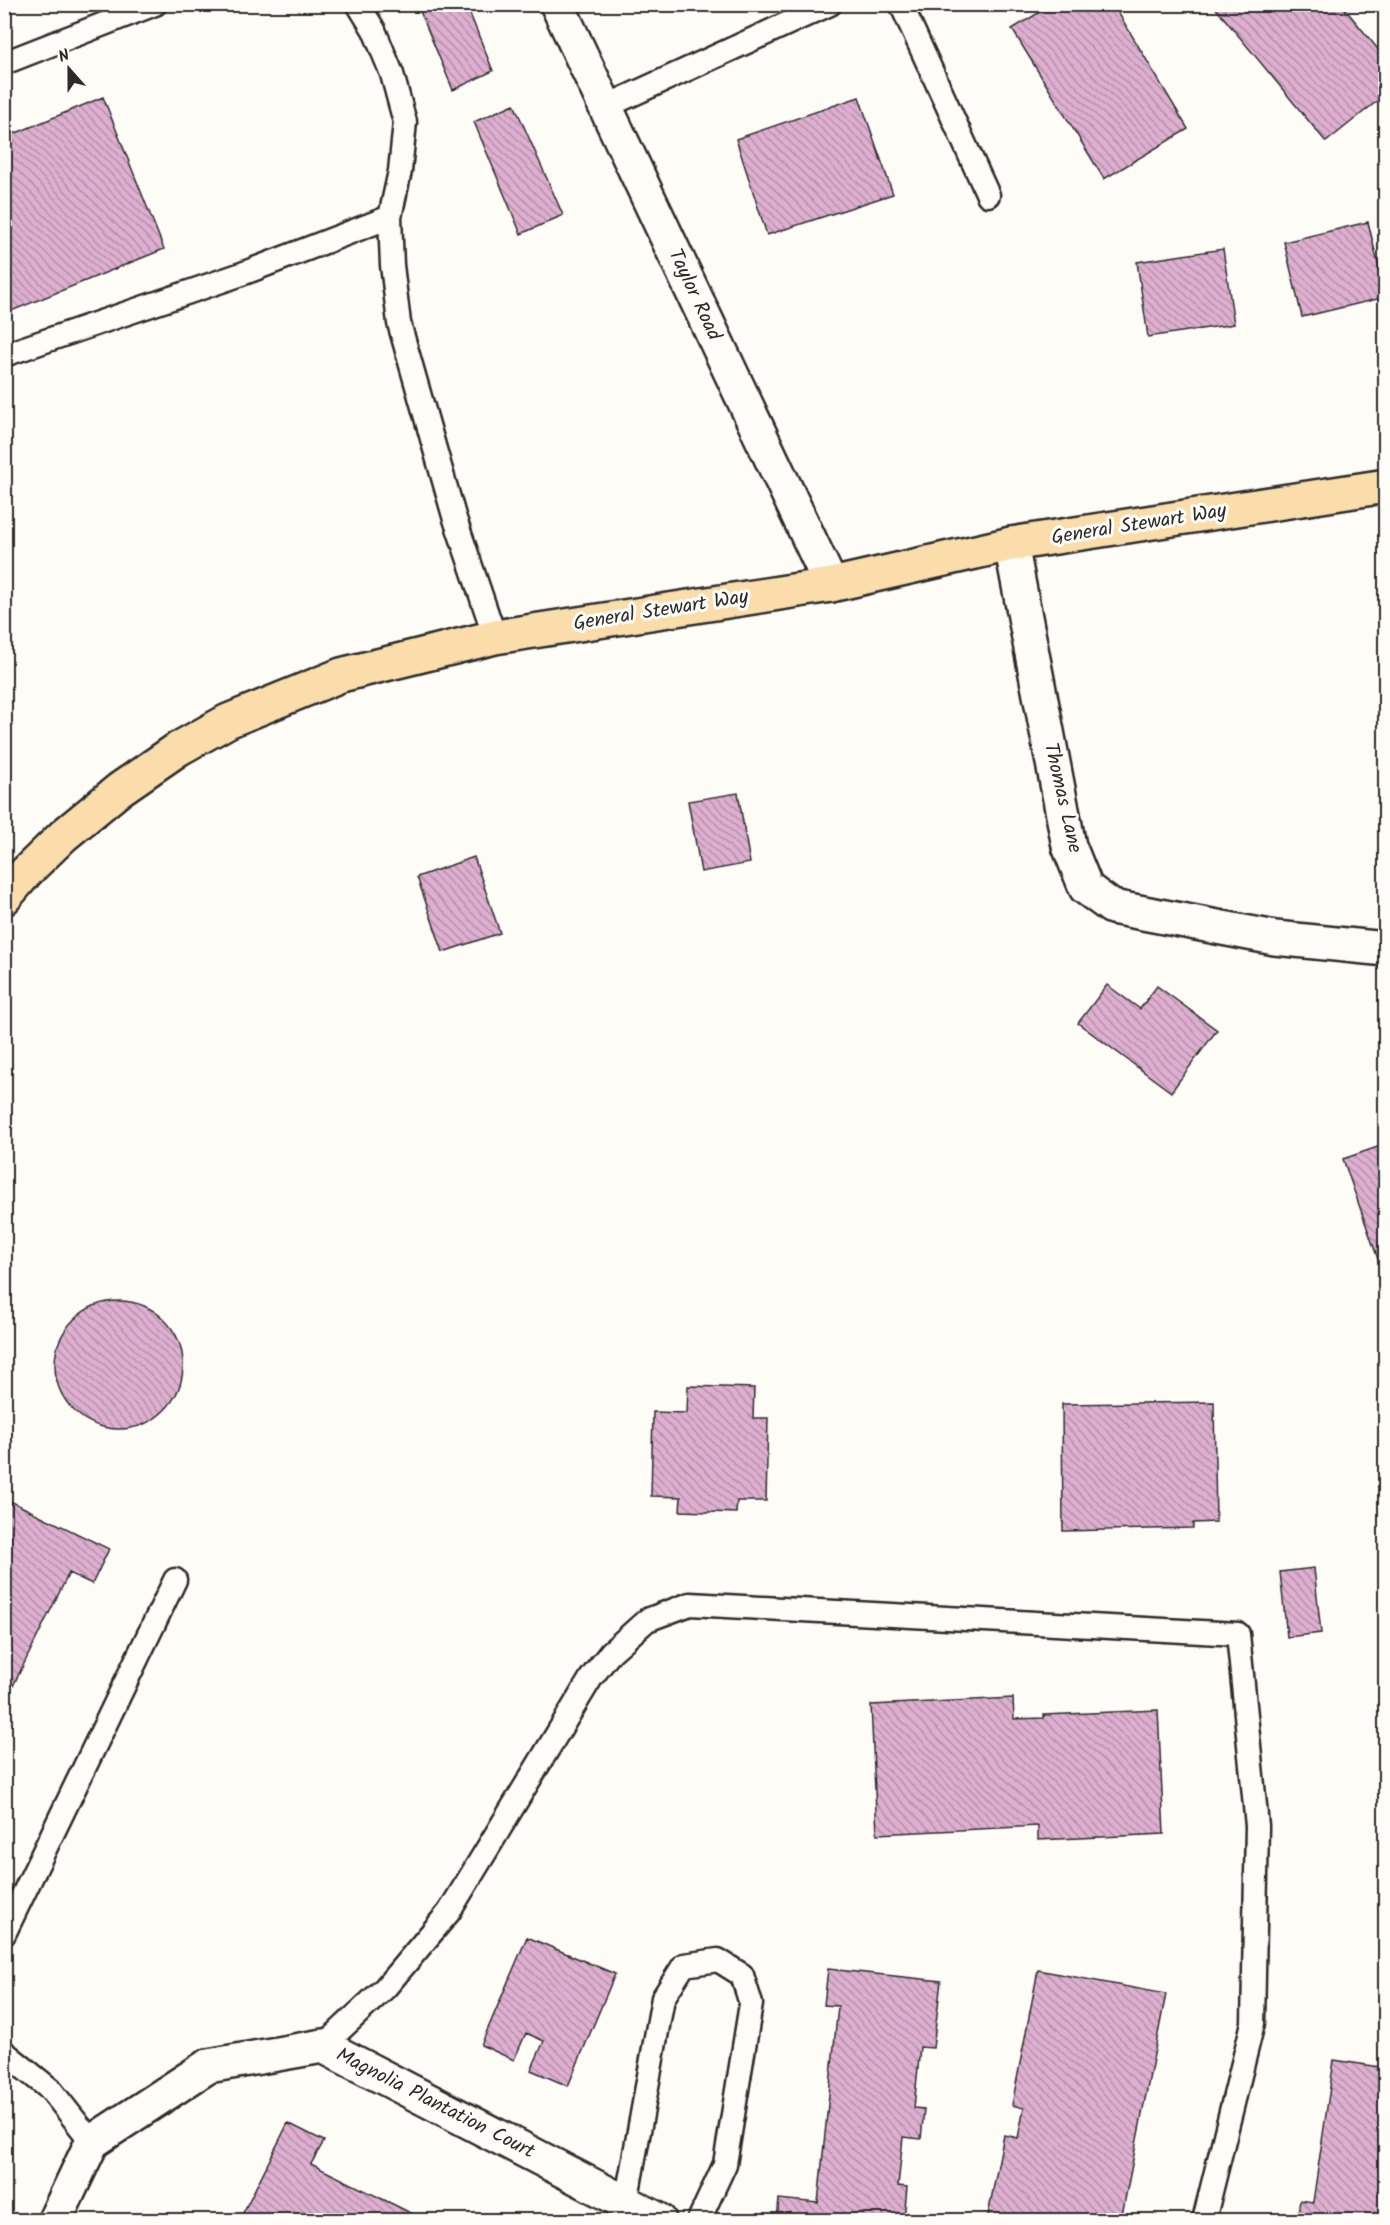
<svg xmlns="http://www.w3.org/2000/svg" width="1390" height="2225" font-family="Kalam,sans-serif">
	<defs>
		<pattern id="building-back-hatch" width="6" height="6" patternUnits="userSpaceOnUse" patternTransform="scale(1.5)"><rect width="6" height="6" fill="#deafd0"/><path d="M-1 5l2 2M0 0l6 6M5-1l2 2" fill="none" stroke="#b48fa9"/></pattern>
	</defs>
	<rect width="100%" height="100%" fill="#fdfcf7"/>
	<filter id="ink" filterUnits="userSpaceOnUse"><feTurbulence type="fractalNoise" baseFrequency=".0167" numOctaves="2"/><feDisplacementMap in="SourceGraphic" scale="12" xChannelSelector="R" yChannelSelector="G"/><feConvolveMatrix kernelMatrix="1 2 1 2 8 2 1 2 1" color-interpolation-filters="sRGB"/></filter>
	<g filter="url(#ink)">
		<path fill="url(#building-back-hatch)" stroke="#2b2b2b" stroke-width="1.5" d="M417 4H466L493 71 453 90Z
			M1053 4H1113L1188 129 1104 179 1012 29Z
			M1216 4H1341L1386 59V94L1326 142 1214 6Z
			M103 97 164 249 4 314V138Z
			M859 97 893 194 767 235 736 139Z
			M514 104 563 215 521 234 474 122Z
			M1368 222 1386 297 1302 317 1284 242Z
			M1223 249 1234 324 1148 337 1137 262Z
			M738 793 750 863 701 872 688 801Z
			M474 857 500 933 443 952 417 877Z
			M1107 985 1140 1009 1157 986 1217 1030 1171 1092 1078 1023Z
			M1386 1144V1282L1343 1159Z
			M55 1365a64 64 0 1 1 128 0a64 64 0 1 1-128 0Z
			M688 1386 754 1388 753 1418H768L766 1501H737L736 1513 680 1511 681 1497 651 1496 653 1412 687 1413Z
			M1214 1402 1216 1522 1193 1523V1528L1063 1531 1062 1404Z
			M4 1498 109 1549 92 1584 69 1573 4 1704Z
			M1314 1568 1321 1633 1287 1637 1280 1572Z
			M1013 1698 1014 1719 1044 1718V1715L1158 1710 1164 1834 1038 1840V1826L877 1834 871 1705Z
			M527 1937 615 1974 568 2086 531 2070 544 2041 526 2033 514 2060 481 2045Z
			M828 1969 941 1981 933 2048 920 2047 914 2108 924 2109 921 2139 903 2137 898 2186 907 2187 904 2220H777L779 2199 818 2203 838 2006 824 2005Z
			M1038 1970 1166 1994 1121 2220H987L1004 2135 1018 2138 1024 2108 1012 2105Z
			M1334 2060 1386 2068V2220H1297L1300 2200 1313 2202Z
			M288 2123 324 2141 311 2164 425 2220 240 2219Z"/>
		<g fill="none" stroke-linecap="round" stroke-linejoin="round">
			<defs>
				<path id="service" d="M358 4 374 30 392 74 405 122 400 171 390 217 392 265 399 323 454 516 495 637
					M901 4 988 195
					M4 63 155 4
					M605 107 830 4
					M4 355 239 275 390 217
					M4 1934 175 1580
					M323 2046 385 1988 449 1912 591 1678 611 1652 647 1620 690 1604 1238 1634 1257 1826 1253 2023 1204 2220
					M4 2052 51 2090 92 2142
					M626 2203 663 1998 684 1965 718 1960 742 1975 751 2004 725 2164 699 2220"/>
				<path id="minor" d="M557 4 831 585
					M1011 544 1069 846 1086 888 1112 907 1275 938 1386 949
					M55 2220 92 2142 208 2066 323 2046 659 2220"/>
				<path id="primary" d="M4 898 27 871 64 835 120 789 178 749 228 721 341 675 495 637 831 585 1011 544 1386 486"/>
			</defs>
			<use href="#service" stroke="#2b2b2b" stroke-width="27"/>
			<use href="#minor" stroke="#2b2b2b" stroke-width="38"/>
			<use href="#primary" stroke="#2b2b2b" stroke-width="38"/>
			<use href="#service" stroke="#fdfcf7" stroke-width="22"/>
			<use href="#minor" stroke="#fdfcf7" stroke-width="33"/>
			<use href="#primary" stroke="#faddab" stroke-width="33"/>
		</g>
	</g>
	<g text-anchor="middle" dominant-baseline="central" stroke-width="6" stroke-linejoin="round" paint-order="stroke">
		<g font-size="20" fill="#2b2b2b" stroke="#fdfcf7">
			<text transform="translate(694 295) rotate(65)">Taylor Road</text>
			<text transform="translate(1139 525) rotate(-9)">General Stewart Way</text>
			<text transform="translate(661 611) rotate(-9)">General Stewart Way</text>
			<text transform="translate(1062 798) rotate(77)">Thomas Lane</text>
			<text transform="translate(435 2104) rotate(27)">Magnolia Plantation Court</text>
		</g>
	</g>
	<rect width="1390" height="2225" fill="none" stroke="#fdfcf7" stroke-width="24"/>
	<rect x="12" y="12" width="1366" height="2201" fill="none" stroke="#2b2b2b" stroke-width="2" filter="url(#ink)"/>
	<g transform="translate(69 69) rotate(339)" stroke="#fdfcf7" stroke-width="4.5" paint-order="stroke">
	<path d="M0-4.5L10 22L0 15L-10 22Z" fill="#2b2b2b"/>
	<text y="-9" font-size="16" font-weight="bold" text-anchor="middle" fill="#2b2b2b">N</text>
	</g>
</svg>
